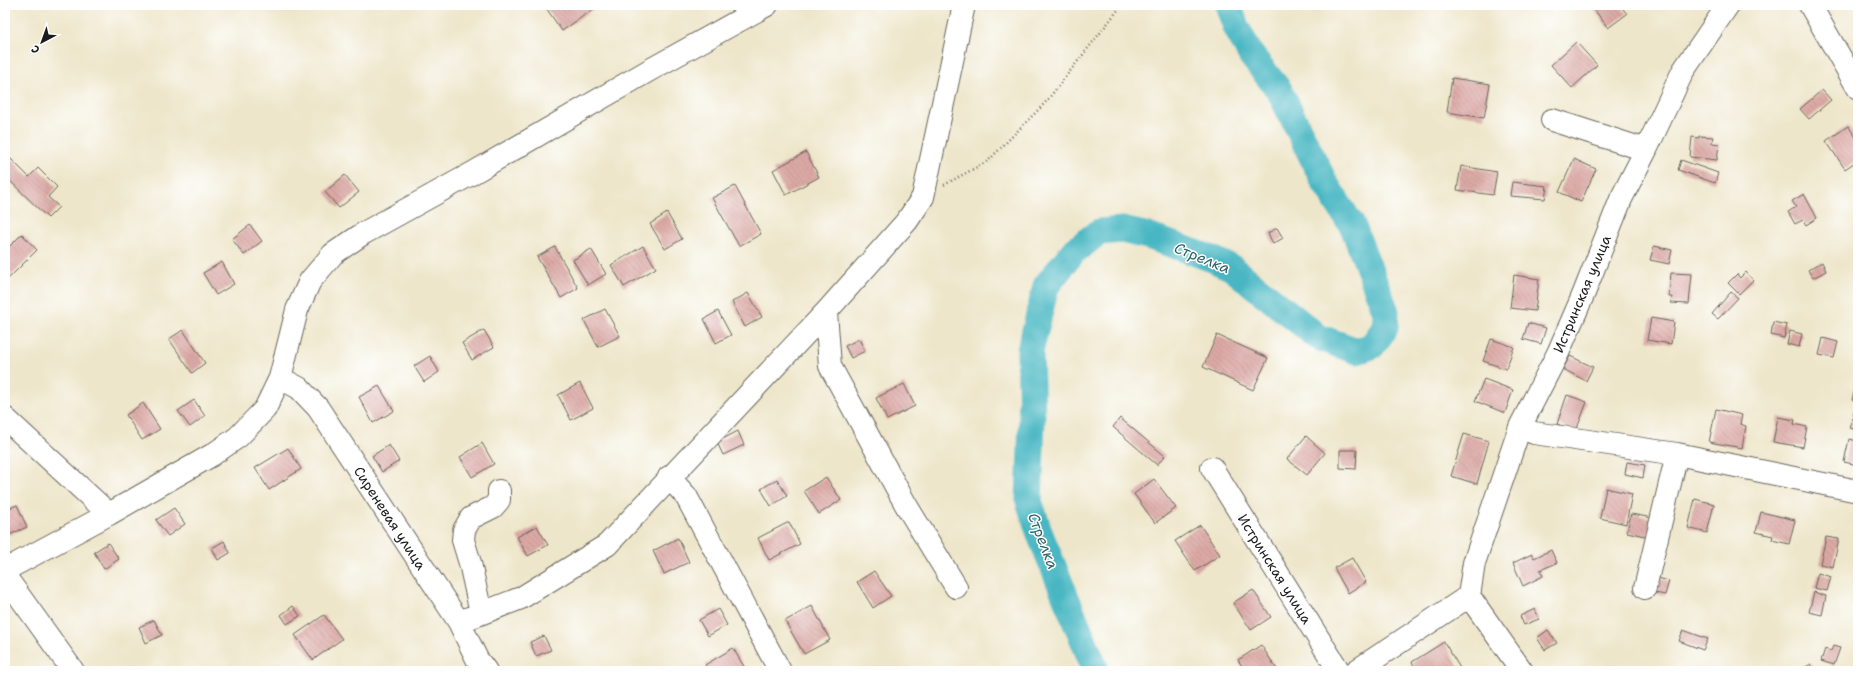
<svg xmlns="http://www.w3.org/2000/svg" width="1863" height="676" font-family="'Shantell Sans',sans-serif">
	<defs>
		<pattern id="building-back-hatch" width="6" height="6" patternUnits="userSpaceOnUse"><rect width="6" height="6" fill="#dca9a5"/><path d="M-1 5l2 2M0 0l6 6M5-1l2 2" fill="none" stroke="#bc918d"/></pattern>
	</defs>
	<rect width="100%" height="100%" fill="#fff"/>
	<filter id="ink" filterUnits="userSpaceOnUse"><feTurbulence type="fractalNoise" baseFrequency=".025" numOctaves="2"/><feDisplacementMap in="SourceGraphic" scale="8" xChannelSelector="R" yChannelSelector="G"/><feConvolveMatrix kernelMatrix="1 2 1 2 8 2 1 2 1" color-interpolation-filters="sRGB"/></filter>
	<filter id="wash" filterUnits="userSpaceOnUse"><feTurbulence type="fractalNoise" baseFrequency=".012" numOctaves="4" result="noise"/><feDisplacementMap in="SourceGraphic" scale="16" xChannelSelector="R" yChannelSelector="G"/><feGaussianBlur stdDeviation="0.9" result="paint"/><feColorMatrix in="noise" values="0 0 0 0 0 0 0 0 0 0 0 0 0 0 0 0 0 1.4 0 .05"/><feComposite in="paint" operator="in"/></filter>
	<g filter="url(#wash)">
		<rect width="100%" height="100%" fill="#eee6ca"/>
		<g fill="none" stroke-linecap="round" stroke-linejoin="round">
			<path stroke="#49b7c3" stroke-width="27" d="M1096 671 1041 537 1029 501 1032 419 1030 351 1046 286 1073 252 1099 232 1122 230 1148 236 1210 258 1232 268 1318 337 1357 351 1372 346 1385 328 1386 312 1353 227 1325 183 1279 90 1251 55 1236 27 1228 5"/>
		</g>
		<g id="blocks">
			<path fill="url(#building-back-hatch)" d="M544 5H599L562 31Z
				M1591 5H1620L1627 14 1608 28Z
				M1576 42 1597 65 1572 88 1551 65Z
				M1452 78 1490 84 1484 118 1447 112Z
				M1822 90 1831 100 1809 119 1800 109Z
				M1848 126 1858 140V160L1845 169 1826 141Z
				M1699 136 1713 137 1712 143 1719 144 1717 160 1690 157 1692 137 1699 138Z
				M806 152 819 177 786 195 773 170Z
				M5 153 29 177 38 168 57 187 48 197 59 207 48 218 5 176Z
				M1574 159 1596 169 1581 202 1559 192Z
				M1681 160 1718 173 1715 183 1678 170Z
				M1461 166 1497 172 1493 195 1457 190Z
				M345 175 359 192 339 208 325 192Z
				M1512 182 1547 186 1545 199 1510 196Z
				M735 186 761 234 739 246 712 198Z
				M1804 194 1817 218 1806 225 1803 220 1795 224 1788 212 1796 207 1792 201Z
				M667 213 682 239 665 249 650 224Z
				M250 225 262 241 244 255 232 239Z
				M1277 228 1283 238 1273 244 1268 233Z
				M22 234 37 250 5 282V251Z
				M643 246 656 268 624 287 611 265Z
				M1654 246 1672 250 1669 264 1650 260Z
				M555 247 578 288 561 298 537 257Z
				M591 249 606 274 588 285 573 260Z
				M222 262 234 284 216 295 203 273Z
				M1822 262 1826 271 1813 278 1808 270Z
				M1746 272 1753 280 1739 294 1728 283 1737 274 1740 278Z
				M1671 273 1692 274 1689 304 1671 303 1672 297H1669Z
				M1514 275 1539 279 1535 311 1510 308Z
				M1731 292 1738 298 1718 319 1712 314Z
				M748 293 762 317 745 327 732 302Z
				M605 309 620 336 598 347 584 320Z
				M718 311 731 335 716 343 704 319Z
				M1651 318 1674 322 1671 344 1647 340Z
				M1773 322 1787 325 1784 338 1771 335Z
				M1528 323 1546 328 1541 344 1523 339Z
				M183 330 205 363 192 373 169 339Z
				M484 330 494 347 472 360 462 343Z
				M1790 331 1802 334 1799 347 1787 344Z
				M1217 335 1268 358 1253 390 1203 367Z
				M1823 338 1838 342 1834 358 1819 355Z
				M859 339 865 351 851 358 845 346Z
				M1491 339 1514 347 1506 369 1483 361Z
				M430 356 439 372 424 382 414 366Z
				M1570 356 1593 367 1586 381 1563 369Z
				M1484 379 1513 390 1505 413 1475 401Z
				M580 383 593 408 571 420 558 395Z
				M904 384 915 406 887 420 876 398Z
				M1856 384H1858V402L1852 400Z
				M379 386 394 411 373 423 359 397Z
				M1567 395 1587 402 1576 431 1557 424Z
				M194 400 205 416 190 427 178 411Z
				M143 403 160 429 142 440 126 415Z
				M1855 408H1858V430L1850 428Z
				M1716 409 1742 415 1740 424 1746 426 1742 448 1709 442Z
				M1778 417 1795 420 1794 424 1807 427 1803 447 1773 442Z
				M1120 418 1165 456 1157 465 1113 427Z
				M738 431 744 445 723 455 717 442Z
				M1464 434 1489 441 1477 484 1451 476Z
				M1306 436 1325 453 1307 475 1287 459Z
				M1849 439 1858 441V465L1844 462Z
				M482 443 494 464 472 477 460 457Z
				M389 445 399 461 382 472 372 456Z
				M288 448 301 469 269 490 255 468Z
				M1340 450H1357L1356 469 1340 468Z
				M1627 462 1645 465 1643 478 1625 474Z
				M826 477 841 500 819 514 804 491Z
				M777 479 787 496 771 506 761 489Z
				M1154 479 1176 508 1155 523 1134 494Z
				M1606 488 1632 494 1626 524 1600 518Z
				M1695 499 1714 504 1707 533 1688 528Z
				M17 505 27 527 9 535 5 527V510Z
				M174 508 185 524 168 536 156 520Z
				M1761 512 1795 520 1789 544 1772 540 1773 536 1756 532Z
				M1631 514 1653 518 1649 537 1627 532Z
				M789 522 800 544 769 560 758 538Z
				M1200 525 1220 555 1195 571 1175 541Z
				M537 526 548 545 528 556 517 537Z
				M1826 537 1839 539 1833 567 1820 564Z
				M678 538 689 562 664 574 653 551Z
				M224 541 230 553 218 560 212 548Z
				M108 543 119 559 104 569 94 552Z
				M1551 550 1557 563 1540 570 1543 576 1523 586 1513 563 1532 554 1534 558Z
				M1352 558 1366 582 1348 593 1334 568Z
				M874 571 891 596 873 608 857 582Z
				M1818 573 1831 577 1827 591 1814 588Z
				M1654 577 1669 581 1665 595 1650 592Z
				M1253 590 1271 617 1251 630 1233 603Z
				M1814 592 1826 596 1822 615 1809 612Z
				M293 606 300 616 287 624 281 615Z
				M812 606 830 640 804 654 785 621Z
				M718 609 727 625 708 636 699 620Z
				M1535 609 1539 619 1524 625 1520 616Z
				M324 615 342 639 313 660 295 635Z
				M154 620 162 635 146 643 139 627Z
				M1548 630 1557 643 1545 650 1537 638Z
				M1683 630 1708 639 1703 650 1679 641Z
				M544 636 551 650 536 656 530 642Z
				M1444 642 1460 668 1455 671H1417L1412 662Z
				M1261 645 1278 671H1245L1238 660Z
				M1833 646 1840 648 1834 665 1821 661 1825 649 1831 651Z
				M733 648 746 670 709 671 705 665Z
				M1811 664 1815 671H1803L1802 669Z"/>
		</g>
	</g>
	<g filter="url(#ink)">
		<use href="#blocks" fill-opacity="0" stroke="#666359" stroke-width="1"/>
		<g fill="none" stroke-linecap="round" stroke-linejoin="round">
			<defs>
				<path id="minor" d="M1810 5 1858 88
					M1552 120 1646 150
					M826 312 830 366 906 505 956 587
					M280 378 299 388 318 408 459 622 477 659 486 671
					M5 418 109 514
					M1520 427 1534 433 1677 454 1858 491
					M1212 468 1339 671
					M669 477 686 496 780 671
					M5 570 109 514 212 455 238 437 265 409 280 378 297 310 310 281 333 254 364 233 471 174 648 71 767 5
					M5 576 73 671
					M1645 588 1677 454
					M481 613 470 563 463 540 464 530 471 518 493 507 499 500V491
					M459 622 521 598 607 545 826 312 907 221 923 197 964 5
					M1356 671 1469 596
					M1522 671 1469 596 1474 563 1520 427 1558 353 1584 293 1621 199 1646 150 1683 71 1728 5"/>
			</defs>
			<use href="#minor" stroke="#666359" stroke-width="24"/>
			<path stroke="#666359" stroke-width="2.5" stroke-dasharray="1 3" stroke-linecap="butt" d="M944 185 988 161 1045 103 1122 5"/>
			<use href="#minor" stroke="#fff" stroke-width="22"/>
		</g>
	</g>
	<g text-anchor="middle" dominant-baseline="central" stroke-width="3" stroke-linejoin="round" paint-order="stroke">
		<g font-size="14" fill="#1c1c1c" stroke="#fff">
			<text transform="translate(1582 294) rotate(-67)">Истринская улица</text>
			<text transform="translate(390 518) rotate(57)">Сиреневая улица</text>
			<text transform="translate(1275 569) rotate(58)">Истринская улица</text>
		</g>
		<g font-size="15" font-style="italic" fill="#306267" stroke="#fff">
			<text transform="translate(1202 258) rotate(22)">Стрелка</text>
			<text transform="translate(1043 541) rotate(69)">Стрелка</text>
		</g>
	</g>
	<rect width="1863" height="676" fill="none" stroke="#fff" stroke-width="20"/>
	<g transform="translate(42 42) rotate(221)" stroke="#ffffff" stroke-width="3" paint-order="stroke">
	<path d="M0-3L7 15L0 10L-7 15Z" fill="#1c1c1c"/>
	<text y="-6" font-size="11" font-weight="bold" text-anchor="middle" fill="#1c1c1c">С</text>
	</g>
</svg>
